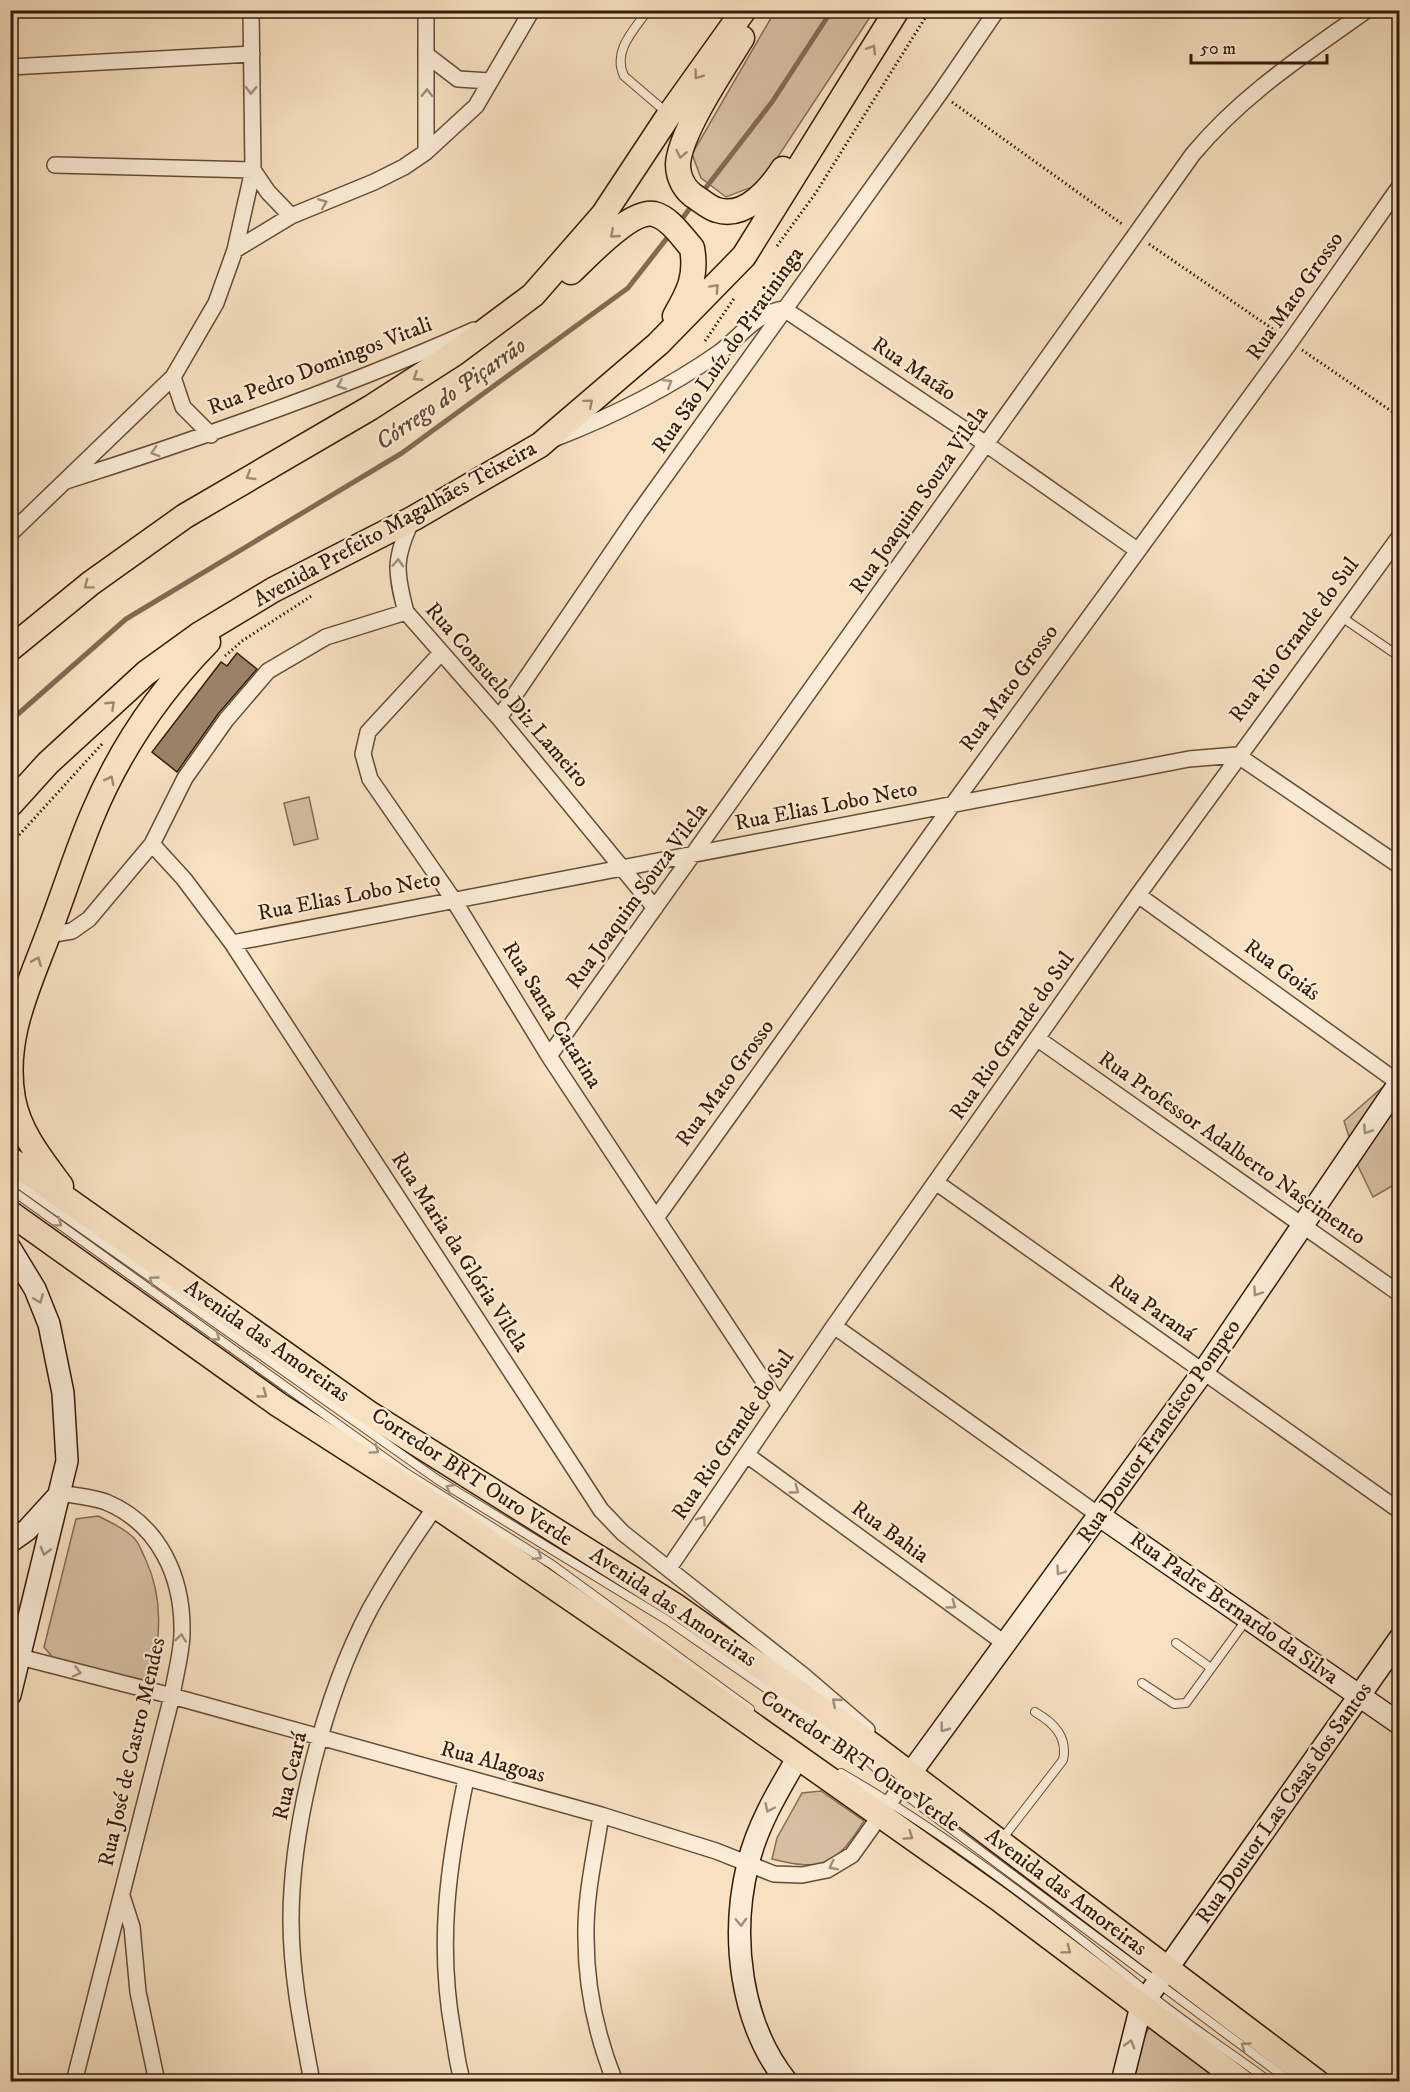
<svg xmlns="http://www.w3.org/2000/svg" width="1410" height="2092" font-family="'IM FELL DW Pica',serif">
	<rect width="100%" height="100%" fill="#f7e1c1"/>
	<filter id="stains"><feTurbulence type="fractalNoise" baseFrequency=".00333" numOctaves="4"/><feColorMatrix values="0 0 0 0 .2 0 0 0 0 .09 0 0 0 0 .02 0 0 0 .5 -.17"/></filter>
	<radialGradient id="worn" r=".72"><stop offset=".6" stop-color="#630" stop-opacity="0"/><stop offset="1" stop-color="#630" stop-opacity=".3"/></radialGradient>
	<path fill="#d6bfa2" stroke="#866d55" stroke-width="1.5" d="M775 11H874L760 184 726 197 701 178 692 154Z
		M309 797 318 839 294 845 284 803Z
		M1399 1073V1182L1373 1197 1359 1168 1344 1121Z
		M98 1516C110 1522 124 1528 134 1538 139 1543 142 1552 145 1558 165 1600 159 1638 152 1682L55 1660 44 1647 76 1519Z
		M821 1791 864 1821C836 1865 824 1872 772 1859L777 1838 802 1793Z
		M1149 2027 1211 2072 1204 2081 1132 2082 1136 2056Z"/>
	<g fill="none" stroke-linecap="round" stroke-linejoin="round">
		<path stroke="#826a51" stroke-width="5" d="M701 194 772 102 832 10
			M679 223 693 204
			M10 721 126 619 402 453 628 288 671 233"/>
	</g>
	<path fill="#9a8268" stroke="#361b08" stroke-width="1.5" d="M237 653 257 669 218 714 177 772 152 752 221 662 227 666Z"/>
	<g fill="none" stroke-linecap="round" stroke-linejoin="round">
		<defs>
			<path id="lane" d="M648 10C634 30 612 51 624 76L666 112
				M1340 616 1400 657
				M10 1178 438 1480 667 1620 860 1753 899 1790 1291 2082
				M10 1189 406 1473 551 1564 750 1709
				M1176 1643 1211 1668
				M1142 1683 1174 1704 1186 1703 1247 1619
				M841 1773C950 1836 1050 1914 1148 1993 1187 2025 1230 2052 1270 2082
				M1002 1839 1063 1760C1068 1737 1054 1723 1035 1712"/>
			<path id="street" d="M426 10V152
				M428 56 458 79 490 81
				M10 67 252 54
				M55 165 253 170 268 192 291 216
				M235 250 291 216 374 182 404 167 426 152 476 106 532 10
				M784 309 986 444 1137 550
				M173 377 183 407 211 435
				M556 438C613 416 670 387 720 352 741 336 756 313 784 309
				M66 481C205 437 341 389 474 330
				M10 534 173 377 216 303 235 250 253 170 251 10
				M406 612C395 571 394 558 412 520
				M440 654 368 732 363 754 370 779 453 899 549 1056 780 1406
				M499 718 638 514 940 93 997 10
				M152 844 184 879 232 943 601 1510 623 1533 804 1676 867 1730
				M1138 895 1399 1083
				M48 935 72 931 89 919 152 844 185 778 226 720 268 671 326 637 406 612 499 718 655 908
				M232 943 1189 759 1237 755 1400 866
				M1038 1039 1400 1294
				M549 1056 1193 154C1244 93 1303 56 1367 10
				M937 1183 1400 1511
				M656 1218 953 804 1291 341 1400 186
				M834 1326 1100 1516
				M747 1455 1007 1645
				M61 1493C75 1496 92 1497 106 1502 159 1524 183 1577 182 1632 182 1653 175 1675 172 1696L74 2082
				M669 1568 834 1326 1138 895 1400 536
				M20 1657 172 1696 601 1815 716 1851 774 1874 802 1875 827 1870 852 1855 910 1774
				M601 1815C595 1855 585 1896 586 1938 586 1986 597 2037 615 2082
				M122 1896 132 1927 138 1992 157 2082
				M312 2082C302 2028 291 1974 291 1920 291 1824 325 1694 370 1609 390 1573 412 1540 436 1506
				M463 2082C457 2066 456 2048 453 2032 437 1944 448 1866 466 1779"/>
			<path id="secondary" d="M10 1248 35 1289 49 1324 63 1393 67 1461 10 1695
				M1100 1516 1400 1724
				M10 1542 27 1530 58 1496
				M910 1774 1203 1372 1400 1082
				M787 2082C740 2023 730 1936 748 1864 757 1826 778 1791 798 1757
				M1122 2082 1141 2006 1400 1638"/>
			<path id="primary" d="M742 38C724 67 680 132 678 164 678 178 685 191 697 198 703 202 710 208 717 210 745 219 770 189 783 169
				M571 272C587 257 631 209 654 214 670 218 682 237 692 248 697 276 689 292 675 316
				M10 649 91 583 185 516 370 408 454 354 533 295 603 215 669 115 744 10
				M10 805 48 763 146 673 200 634 273 590 414 518 540 445 658 344 744 256 897 10
				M10 1159 370 1414 677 1607 873 1746 1317 2082
				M61 1186C41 1159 19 1132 13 1099 2 1038 29 986 49 932 64 893 76 854 92 816 119 751 159 692 208 642
				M10 1213 279 1405 436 1506 672 1668 999 1899 1242 2082"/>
		</defs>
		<use href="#lane" stroke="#664c36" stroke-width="10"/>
		<use href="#street" stroke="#664c36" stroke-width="18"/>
		<use href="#secondary" stroke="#361b08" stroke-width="24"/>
		<use href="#primary" stroke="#361b08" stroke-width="27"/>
		<path stroke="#361b08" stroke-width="3" stroke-dasharray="1.5 3" stroke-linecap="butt" d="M952 102 1122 224
			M1149 244 1277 332
			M777 246 815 194 930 10
			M705 341 735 297
			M1302 350 1400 417
			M225 656 242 641 313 595
			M10 845 102 744"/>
		<use href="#lane" stroke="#faecd7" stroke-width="8"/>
		<use href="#street" stroke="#faecd7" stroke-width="15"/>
		<use href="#secondary" stroke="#faecd7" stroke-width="21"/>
		<use href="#primary" stroke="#f7e1c1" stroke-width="24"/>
	</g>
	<defs><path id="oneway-chevron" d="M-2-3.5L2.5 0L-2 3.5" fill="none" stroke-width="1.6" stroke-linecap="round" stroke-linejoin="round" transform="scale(1.5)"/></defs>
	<g stroke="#a0886e">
		<use href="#oneway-chevron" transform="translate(872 49) rotate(-58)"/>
		<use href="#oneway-chevron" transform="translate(698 75) rotate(126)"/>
		<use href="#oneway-chevron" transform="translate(681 154) rotate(102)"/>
		<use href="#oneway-chevron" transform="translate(614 234) rotate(139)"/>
		<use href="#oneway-chevron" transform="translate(715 288) rotate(-47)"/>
		<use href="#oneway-chevron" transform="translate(417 377) rotate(147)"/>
		<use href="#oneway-chevron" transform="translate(589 403) rotate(-40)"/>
		<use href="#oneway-chevron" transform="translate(250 476) rotate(149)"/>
		<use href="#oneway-chevron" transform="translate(88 585) rotate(143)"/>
		<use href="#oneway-chevron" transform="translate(111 705) rotate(-43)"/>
		<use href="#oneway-chevron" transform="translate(110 780) rotate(-63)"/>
		<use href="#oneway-chevron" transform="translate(37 961) rotate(-68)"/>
		<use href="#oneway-chevron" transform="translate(263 1394) rotate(36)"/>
		<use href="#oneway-chevron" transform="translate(909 1836) rotate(35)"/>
		<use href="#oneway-chevron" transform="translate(1067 1950) rotate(37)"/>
	</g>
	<g stroke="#a28e7a">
		<use href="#oneway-chevron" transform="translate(251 90) rotate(91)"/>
		<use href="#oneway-chevron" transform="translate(427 93) rotate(-89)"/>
		<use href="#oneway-chevron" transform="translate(323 203) rotate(-22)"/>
		<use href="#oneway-chevron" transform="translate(668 383) rotate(-32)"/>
		<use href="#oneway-chevron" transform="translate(341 385) rotate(158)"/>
		<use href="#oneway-chevron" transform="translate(155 452) rotate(163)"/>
		<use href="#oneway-chevron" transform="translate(398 563) rotate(-87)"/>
		<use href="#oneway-chevron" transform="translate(1367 1130) rotate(124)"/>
		<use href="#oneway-chevron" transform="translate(58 1223) rotate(36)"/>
		<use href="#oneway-chevron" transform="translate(153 1280) rotate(-144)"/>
		<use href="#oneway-chevron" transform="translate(1257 1292) rotate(124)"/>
		<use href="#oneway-chevron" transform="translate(39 1299) rotate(68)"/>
		<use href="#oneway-chevron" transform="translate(216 1337) rotate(36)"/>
		<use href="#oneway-chevron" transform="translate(375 1450) rotate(35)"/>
		<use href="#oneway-chevron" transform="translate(450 1488) rotate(-149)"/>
		<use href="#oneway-chevron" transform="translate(795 1490) rotate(36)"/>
		<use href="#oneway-chevron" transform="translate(702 1520) rotate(-55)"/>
		<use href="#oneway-chevron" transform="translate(45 1551) rotate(105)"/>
		<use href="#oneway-chevron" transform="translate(538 1556) rotate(32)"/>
		<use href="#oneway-chevron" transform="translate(1060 1571) rotate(126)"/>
		<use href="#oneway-chevron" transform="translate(952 1605) rotate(36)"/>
		<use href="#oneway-chevron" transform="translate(181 1638) rotate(-84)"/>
		<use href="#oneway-chevron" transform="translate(77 1672) rotate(14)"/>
		<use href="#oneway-chevron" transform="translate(836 1702) rotate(-139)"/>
		<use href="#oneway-chevron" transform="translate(944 1728) rotate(127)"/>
		<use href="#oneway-chevron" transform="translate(769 1808) rotate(115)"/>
		<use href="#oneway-chevron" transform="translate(833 1866) rotate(153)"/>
		<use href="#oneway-chevron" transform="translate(741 1922) rotate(88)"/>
		<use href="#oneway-chevron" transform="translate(1130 2044) rotate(-74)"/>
		<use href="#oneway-chevron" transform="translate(1245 2046) rotate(-144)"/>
	</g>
	<g text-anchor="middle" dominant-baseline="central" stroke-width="4.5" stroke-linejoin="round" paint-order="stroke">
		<g font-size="22" fill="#361b08" stroke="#faecd7">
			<text transform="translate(1295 296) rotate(-55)">Rua Mato Grosso</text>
			<text transform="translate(728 350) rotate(-55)">Rua São Luíz do Piratininga</text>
			<text transform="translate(320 366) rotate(-21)">Rua Pedro Domingos Vitali</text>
			<text transform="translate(914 369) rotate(34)">Rua Matão</text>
			<text transform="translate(919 500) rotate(-55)">Rua Joaquim Souza Vilela</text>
			<text transform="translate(395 524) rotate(-29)">Avenida Prefeito Magalhães Teixeira</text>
			<text transform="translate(1294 640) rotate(-53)">Rua Rio Grande do Sul</text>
			<text transform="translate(1009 688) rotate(-54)">Rua Mato Grosso</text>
			<text transform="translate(507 695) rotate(49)">Rua Consuelo Diz Lameiro</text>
			<text transform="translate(826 806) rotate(-11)">Rua Elias Lobo Neto</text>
			<text transform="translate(349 896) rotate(-11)">Rua Elias Lobo Neto</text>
			<text transform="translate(637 896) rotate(-54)">Rua Joaquim Souza Vilela</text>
			<text transform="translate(1282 970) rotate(36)">Rua Goiás</text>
			<text transform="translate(552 1015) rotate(58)">Rua Santa Catarina</text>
			<text transform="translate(1012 1036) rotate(-55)">Rua Rio Grande do Sul</text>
			<text transform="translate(725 1083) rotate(-54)">Rua Mato Grosso</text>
			<text transform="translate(1232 1148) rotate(35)">Rua Professor Adalberto Nascimento</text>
			<text transform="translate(460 1252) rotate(57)">Rua Maria da Glória Vilela</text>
			<text transform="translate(1152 1308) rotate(35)">Rua Paraná</text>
			<text transform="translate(267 1341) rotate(35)">Avenida das Amoreiras</text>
			<text transform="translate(1159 1431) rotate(-55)">Rua Doutor Francisco Pompeo</text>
			<text transform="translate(733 1435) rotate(-56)">Rua Rio Grande do Sul</text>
			<text transform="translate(472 1477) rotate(33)">Corredor BRT Ouro Verde</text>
			<text transform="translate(890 1532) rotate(36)">Rua Bahia</text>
			<text transform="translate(673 1607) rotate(34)">Avenida das Amoreiras</text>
			<text transform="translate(1234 1608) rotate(35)">Rua Padre Bernardo da Silva</text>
			<text transform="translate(132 1752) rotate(-77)">Rua José de Castro Mendes</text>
			<text transform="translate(860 1761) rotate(34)">Corredor BRT Ouro Verde</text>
			<text transform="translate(493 1762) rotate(15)">Rua Alagoas</text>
			<text transform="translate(290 1776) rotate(-77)">Rua Ceará</text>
			<text transform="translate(1284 1803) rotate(-55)">Rua Doutor Las Casas dos Santos</text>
			<text transform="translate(1066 1892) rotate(37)">Avenida das Amoreiras</text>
		</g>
		<g font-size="24" font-style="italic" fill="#624933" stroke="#faecd7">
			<text transform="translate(451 394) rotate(-35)">Córrego do Piçarrão</text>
		</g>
	</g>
	<rect width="1410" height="2092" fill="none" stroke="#f7e1c1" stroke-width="36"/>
	<rect x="12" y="12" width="1386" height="2068" fill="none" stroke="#361b08" stroke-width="3"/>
	<rect x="18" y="18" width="1374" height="2056" fill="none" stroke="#361b08" stroke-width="1.5"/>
	<path d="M1191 54v9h136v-9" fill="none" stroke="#361b08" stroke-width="3"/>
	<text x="1200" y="54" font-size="18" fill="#361b08" stroke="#faecd7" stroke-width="4.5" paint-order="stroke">50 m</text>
	<rect width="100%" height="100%" filter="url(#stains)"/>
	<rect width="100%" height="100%" fill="url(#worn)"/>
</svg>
